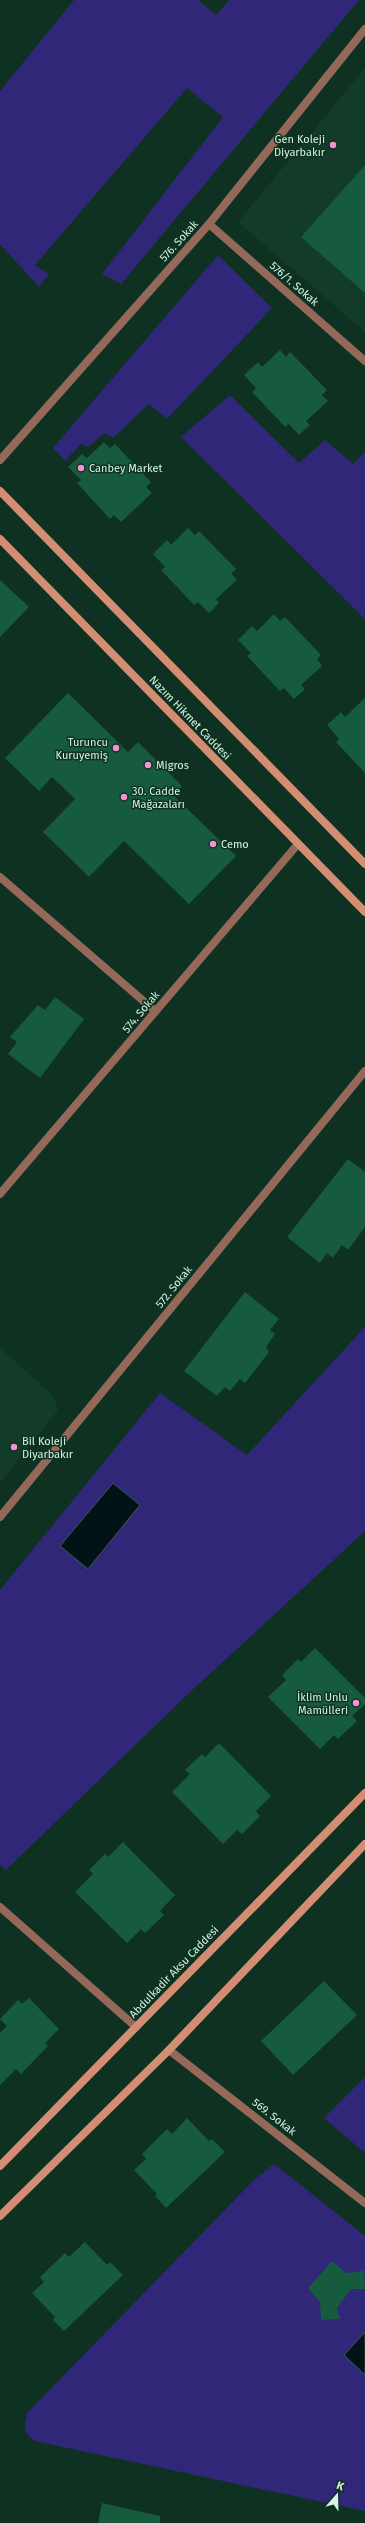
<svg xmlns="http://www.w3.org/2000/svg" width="365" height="2523" font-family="'Fira Sans',sans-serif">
	<rect width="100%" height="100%" fill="#0f3122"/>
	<path fill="#123b29" d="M365 68V332L238 222Z
		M0 1348 53 1395 58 1410 0 1483Z"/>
	<path fill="#302779" d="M74 0H198L216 15 229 0H359L121 284 102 274 223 117 187 88 35 265 49 274 39 287 0 244V91Z
		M218 255 272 308 167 419 149 404 113 438 104 433 89 447 81 444 65 461 53 448Z
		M230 395 299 463 325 440 353 464 365 452V619L181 437Z
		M365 1327V1531L188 1694 6 1870 0 1865V1590L160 1393 247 1455Z
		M365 2077V2153L324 2118Z
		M274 2164 365 2236V2511L35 2441C23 2432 23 2426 28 2412L255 2179Z"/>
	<path fill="#021318" stroke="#415755" d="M113 1483 140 1505 88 1569 60 1546Z
		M365 2332V2375L344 2355Z"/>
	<path fill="#165b3e" d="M365 165V293L301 237Z
		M280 350 286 357 290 352 327 390 322 395 328 401 306 421 310 425 299 435 289 424 285 427 252 392 256 388 244 375 258 362 262 367Z
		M104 442 110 448 115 444 151 482 146 487 152 493 121 522 114 515 110 519 77 483 81 480 68 467 82 454 87 458Z
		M188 528 195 535 199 531 236 569 231 573 237 580 216 599 219 603 209 613 198 602 194 605 161 570 165 567 153 554 167 540 171 545Z
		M0 580 29 607 0 637Z
		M274 614 280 621 285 617 321 655 317 659 322 666 301 685 305 689 294 699 284 688 280 691 247 656 251 653 238 640 252 626 257 631Z
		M68 693 128 752 138 742 182 786 173 795 236 856 189 904 124 841 89 877 43 832 75 799 52 777 39 791 5 758Z
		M365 698V773L336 742 339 739 327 725 341 712 345 717Z
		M55 997 84 1019 40 1078 8 1054 17 1042 10 1037 38 1005 45 1010Z
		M348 1159 365 1172V1227L348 1250 342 1245 333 1258 327 1253 320 1263 287 1237Z
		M245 1292 279 1319 270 1330 275 1334 266 1347 269 1352 245 1383 240 1379 230 1391 225 1387 217 1396 184 1371Z
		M315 1648 365 1698V1704L352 1716 357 1721 338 1739 334 1735 320 1749 268 1697 286 1680 282 1675 298 1659 301 1662Z
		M219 1743 271 1796 256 1811 260 1816 242 1834 237 1830 223 1844 172 1792 190 1774 185 1770 202 1754 205 1757Z
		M123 1842 175 1895 160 1911 164 1915 145 1933 141 1929 127 1943 75 1892 93 1874 89 1870 105 1854 108 1857Z
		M324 1981 357 2015 293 2075 261 2041Z
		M29 1998 59 2029 45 2043 48 2046 21 2074 16 2069 0 2085V2033L7 2026 0 2019 18 2000 22 2004Z
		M187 2118 209 2141 212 2139 225 2152 166 2208 155 2196 157 2194 134 2170 146 2159 142 2154 167 2129 172 2134Z
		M85 2242 107 2265 110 2262 123 2275 64 2331 53 2320 55 2317 32 2293 44 2282 40 2277 65 2253 69 2257Z
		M332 2261 346 2273 364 2271 365 2289H351L337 2308 340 2319 321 2320 320 2302 308 2288Z
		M102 2503 160 2516V2523H98Z"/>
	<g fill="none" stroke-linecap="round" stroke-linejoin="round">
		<path stroke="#956959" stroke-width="8" d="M209 224 365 361
			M0 460 209 224 365 29
			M0 877 155 1011
			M0 1194 298 844
			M0 1517 365 1071
			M0 1907 136 2027
			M169 2050 365 2203"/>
		<path stroke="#d28d73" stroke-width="8" d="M0 491 365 864
			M0 539 365 912
			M0 2166 365 1793
			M0 2216 169 2050 365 1844"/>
	</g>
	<g fill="#f591d2" stroke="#0f3122" stroke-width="1.5">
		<circle cx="333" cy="145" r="4"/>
		<circle cx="81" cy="468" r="4"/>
		<circle cx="116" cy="748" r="4"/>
		<circle cx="148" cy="765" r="4"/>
		<circle cx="124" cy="797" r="4"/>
		<circle cx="213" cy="844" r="4"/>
		<circle cx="14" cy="1447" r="4"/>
		<circle cx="356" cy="1703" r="4"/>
	</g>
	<g text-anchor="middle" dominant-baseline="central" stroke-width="3" stroke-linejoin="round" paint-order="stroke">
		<g font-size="11" fill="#d4f5e3" stroke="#0f3122" text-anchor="start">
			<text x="325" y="139" text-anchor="end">Gen Koleji<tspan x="325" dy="13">Diyarbakır</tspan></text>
			<text x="89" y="468">Canbey Market</text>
			<text x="108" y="742" text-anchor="end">Turuncu<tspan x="108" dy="13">Kuruyemiş</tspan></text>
			<text x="156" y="765">Migros</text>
			<text x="132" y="791">30. Cadde<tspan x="132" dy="13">Mağazaları</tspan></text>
			<text x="221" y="844">Cemo</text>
			<text x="22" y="1441">Bil Koleji<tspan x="22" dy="13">Diyarbakır</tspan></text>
			<text x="348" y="1697" text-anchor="end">İklim Unlu<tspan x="348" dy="13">Mamülleri</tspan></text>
		</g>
		<g font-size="11" fill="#d4f5e3" stroke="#0f3122">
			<text transform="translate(179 241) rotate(-48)">576. Sokak</text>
			<text transform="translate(294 284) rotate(41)">576/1. Sokak</text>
			<text transform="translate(190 718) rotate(46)">Nazım Hikmet Caddesi</text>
			<text transform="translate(141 1012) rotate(-50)">574. Sokak</text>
			<text transform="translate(174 1287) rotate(-51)">572. Sokak</text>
			<text transform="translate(174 1972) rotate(-46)">Abdulkadir Aksu Caddesi</text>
			<text transform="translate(274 2117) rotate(38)">569. Sokak</text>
		</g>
	</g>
	<g transform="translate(337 2495) rotate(20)" stroke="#0f3122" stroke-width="3" paint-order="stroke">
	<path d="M0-3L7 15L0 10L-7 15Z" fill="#d4f5e3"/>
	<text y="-6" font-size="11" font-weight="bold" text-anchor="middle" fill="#d4f5e3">K</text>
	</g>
</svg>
